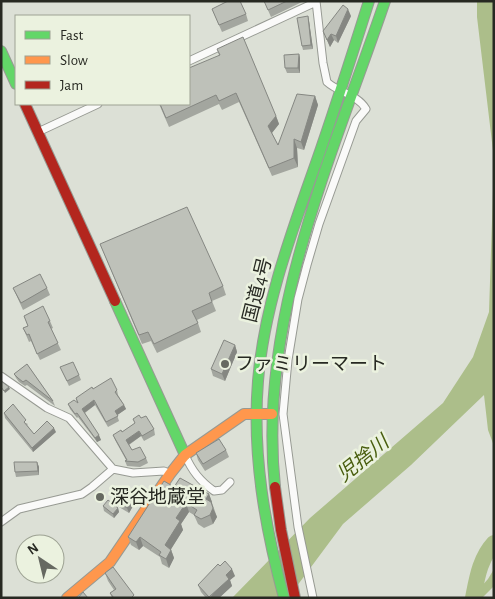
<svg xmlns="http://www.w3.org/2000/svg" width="495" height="599" font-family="'Alegreya Sans','Noto Sans JP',sans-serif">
	<rect width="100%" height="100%" fill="#dce0d6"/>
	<path fill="#acbe8a" d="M477 1H494V159L477 17Z
		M494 160V446L488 430 484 395 411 465 343 524 288 598H232L310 518 443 403 473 357 489 312Z
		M494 569V586L482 598H471L488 579Z"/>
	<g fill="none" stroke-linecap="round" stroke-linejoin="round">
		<path stroke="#acbe8a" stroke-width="16" d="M473 598C477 578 480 558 494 543"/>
		<defs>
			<path id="street" d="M189 61 316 2
				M38 132 98 104
				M1 376 47 408 69 418 113 469 133 473 164 471 170 474
				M185 455C192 471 200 481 214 491L222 490 230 482
				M1 522 19 509 82 494 92 487 113 469
				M313 598 298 527 283 414 288 360 298 299 307 265 319 224 356 121 366 109C357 94 339 93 327 82L323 63 316 1"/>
			<path id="fast" d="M1 51 16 84
				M115 301 185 455
				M275 487C257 319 332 157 385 1
				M284 598C265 527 252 455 258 381 264 306 291 234 316 163 335 109 352 55 369 1"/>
			<path id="slow" d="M67 598 110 562 170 474 185 455 244 414H272"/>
			<path id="jam" d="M25 104 115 301
				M275 487 281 530 295 598"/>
		</defs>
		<use href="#street" stroke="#979a93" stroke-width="9"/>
		<use href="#fast" stroke="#979a93" stroke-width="12"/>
		<use href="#slow" stroke="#979a93" stroke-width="12"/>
		<use href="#jam" stroke="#979a93" stroke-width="12"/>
		<use href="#street" stroke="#fafaf9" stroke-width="7"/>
		<use href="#fast" stroke="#63d668" stroke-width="10"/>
		<use href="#slow" stroke="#ff974d" stroke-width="10"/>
		<use href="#jam" stroke="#b3261e" stroke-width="10"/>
	</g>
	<path fill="#a3a69f" d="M264 1H304L271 17Z
		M212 9 246 14 248 21 222 32Z
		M308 16 309 21 313 49 303 50 302 46Z
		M351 16 338 43 334 40 330 47 323 31Z
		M217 49 276 116 279 124 272 133 278 145 315 96 318 105 304 150 297 148 298 167 272 176 239 102 222 110 219 104 169 127 159 104H189L219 55Z
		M299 54 300 58V73H287L285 68Z
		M100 244 223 286 226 295 212 301 216 311 197 320 201 332 157 353 151 341 142 344Z
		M13 288H47L50 295 23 310Z
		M24 316 50 321 53 328 51 329 61 350 40 360 31 341 29 342 23 328 28 326Z
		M235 345 237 352 225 381 213 376 211 369Z
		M27 364 53 401 55 406 27 385 25 386 19 382 16 378 14 374Z
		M60 367 79 375 81 380 69 386Z
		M93 389 117 390 118 395 124 405 126 409 117 415 119 421 108 427 95 405 85 413 101 440 97 442 78 417 77 418 70 409 68 404 77 402 76 398Z
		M4 413 28 424 27 425 34 434 56 432 33 452 5 418Z
		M141 418 154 429 155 435 144 441 141 436 129 445 132 450 146 458 148 463 140 467 127 466 125 461 126 460 115 440 113 435 122 432 135 423 133 419Z
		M226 450 229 457 205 471 198 460 196 453Z
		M37 462 39 467V475L16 477 15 472Z
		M174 487 209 494 217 517 213 524 204 528 198 524 194 515 189 512 181 524 183 530 171 549 174 558 169 568 162 564 160 557 143 546 139 550 131 545 128 537Z
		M118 502H132L133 506 129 513 119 507Z
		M103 506 118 508 119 512 114 518 104 511Z
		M220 566 235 576 230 580 232 586 219 598H206L201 592 198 585Z
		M105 573 135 598H112L110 593 114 590 108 581Z"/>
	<path fill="#858782" d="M348 9 351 16 338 43 336 36Z
		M308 16 309 21 313 49 311 45Z
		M331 34 334 40 330 47 327 40Z
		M299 54 300 58V73L298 68Z
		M315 96 318 105 304 150 301 142Z
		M276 116 279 124 271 134 268 126Z
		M294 139 297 148 298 167 294 158Z
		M235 345 237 352 225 381 222 374Z
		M9 387 10 389 5 393 4 391Z
		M94 400 95 405 84 413 82 409Z
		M124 405 126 409 116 416 115 411Z
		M54 428 56 432 33 452 32 448Z
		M139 431 141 436 128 445 126 440Z
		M99 435 101 440 97 442 95 438Z
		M37 462 39 467V475L38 471Z
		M209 494 212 502 210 507 206 499Z
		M132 502 133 506 129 513 127 508Z
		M186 503 189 512 181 524 183 530 168 554 165 545 176 518Z
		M118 508 119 512 114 518 113 514Z
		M213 508 217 517 213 524 210 515Z
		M140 537 143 546 139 550 136 542Z
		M171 550 174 558 169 568 166 559Z
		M232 569 235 576 230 580 232 586 219 598H210L226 575Z"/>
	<path fill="#bec1b9" stroke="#858782" d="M228 1H240L246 14 219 25 212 9Z
		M264 1H287L268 10Z
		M343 5 348 9 336 36 331 34 327 40 323 31Z
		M308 16 311 45 302 46 297 18Z
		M243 37 276 116 268 126 278 145 297 94 315 96 301 142 294 139V158L269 168 236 93 219 101 216 95 166 118 160 104H189V68L220 55 217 49Z
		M299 54 298 68H285L284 55Z
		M187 207 223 286 209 293 212 302 192 311 198 323 154 344 148 332 139 335 100 244Z
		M40 274 47 288 21 303 13 288Z
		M43 306 50 321 48 322 58 343 37 354 29 334 27 335 23 328 28 326 24 316Z
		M224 340 235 345 222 374 211 369Z
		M73 362 79 375 67 381 60 367Z
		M27 364 53 401 26 380 23 382 18 378 14 374Z
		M111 378 117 390 115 392 124 405 115 411 118 416 106 422 94 400 82 409 99 435 95 438 77 413 75 414 68 404 74 400 78 403 76 398 92 387 93 389Z
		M1 381 9 387 4 391 1 387Z
		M13 404 26 420 24 422 34 434 47 421 54 428 32 448 4 413Z
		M139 415 141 418 146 416 154 429 142 436 139 431 126 440 132 450 140 447 146 458 138 462 125 461 127 460 113 435 121 430 122 432 135 423 133 419Z
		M219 439 226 450 203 464 196 453Z
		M14 462H37L38 471 15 472Z
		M180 478 209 494 206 499 211 502 213 508 210 515 201 519 194 515 197 510 186 503 176 518 180 521 165 545 171 550 166 559 159 555 161 552 140 537 136 542 128 537 164 481 174 487Z
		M123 495 132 502 127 508 118 502Z
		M108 500 118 508 113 514 103 506Z
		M225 561 232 569 226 575 229 579 209 597 198 585 218 564 220 566Z
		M113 567 134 595 131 598H114L110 593 116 589 105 573Z
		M83 592 88 598H78Z"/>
	<g fill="#666961" stroke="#ebf2df" stroke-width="2">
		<circle cx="225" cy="364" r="5"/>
		<circle cx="100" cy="497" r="5"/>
	</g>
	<g text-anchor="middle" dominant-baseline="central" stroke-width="5" stroke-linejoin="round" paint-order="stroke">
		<g font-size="19" fill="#272922" stroke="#ebf2df">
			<text transform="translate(258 290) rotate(-76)">国道4号</text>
		</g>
		<g font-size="19" fill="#272922" stroke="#ebf2df" text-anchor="start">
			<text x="235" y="364">ファミリーマート</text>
			<text x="110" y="497">深谷地蔵堂</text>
		</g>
		<g font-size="20" font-style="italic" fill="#495e0f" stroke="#ebf2df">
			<text transform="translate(363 459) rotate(-39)">児捨川</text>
		</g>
	</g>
	<rect width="495" height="599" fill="none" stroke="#272922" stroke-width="5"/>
	<rect x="15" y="15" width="175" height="90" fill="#ebf2df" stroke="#9da293"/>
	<rect x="25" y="31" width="25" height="8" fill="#63d668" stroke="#9da293"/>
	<text x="60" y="40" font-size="15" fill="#272922">Fast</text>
	<rect x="25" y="56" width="25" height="8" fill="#ff974d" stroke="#9da293"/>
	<text x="60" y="65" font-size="15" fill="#272922">Slow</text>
	<rect x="25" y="81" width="25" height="8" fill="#b3261e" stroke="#9da293"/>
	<text x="60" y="90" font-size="15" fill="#272922">Jam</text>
	<g transform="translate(40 559) rotate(325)"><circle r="24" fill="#ebf2df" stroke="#9da293"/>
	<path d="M0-4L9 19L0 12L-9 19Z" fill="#666961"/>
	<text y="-8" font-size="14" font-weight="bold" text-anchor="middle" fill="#272922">N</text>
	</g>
</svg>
